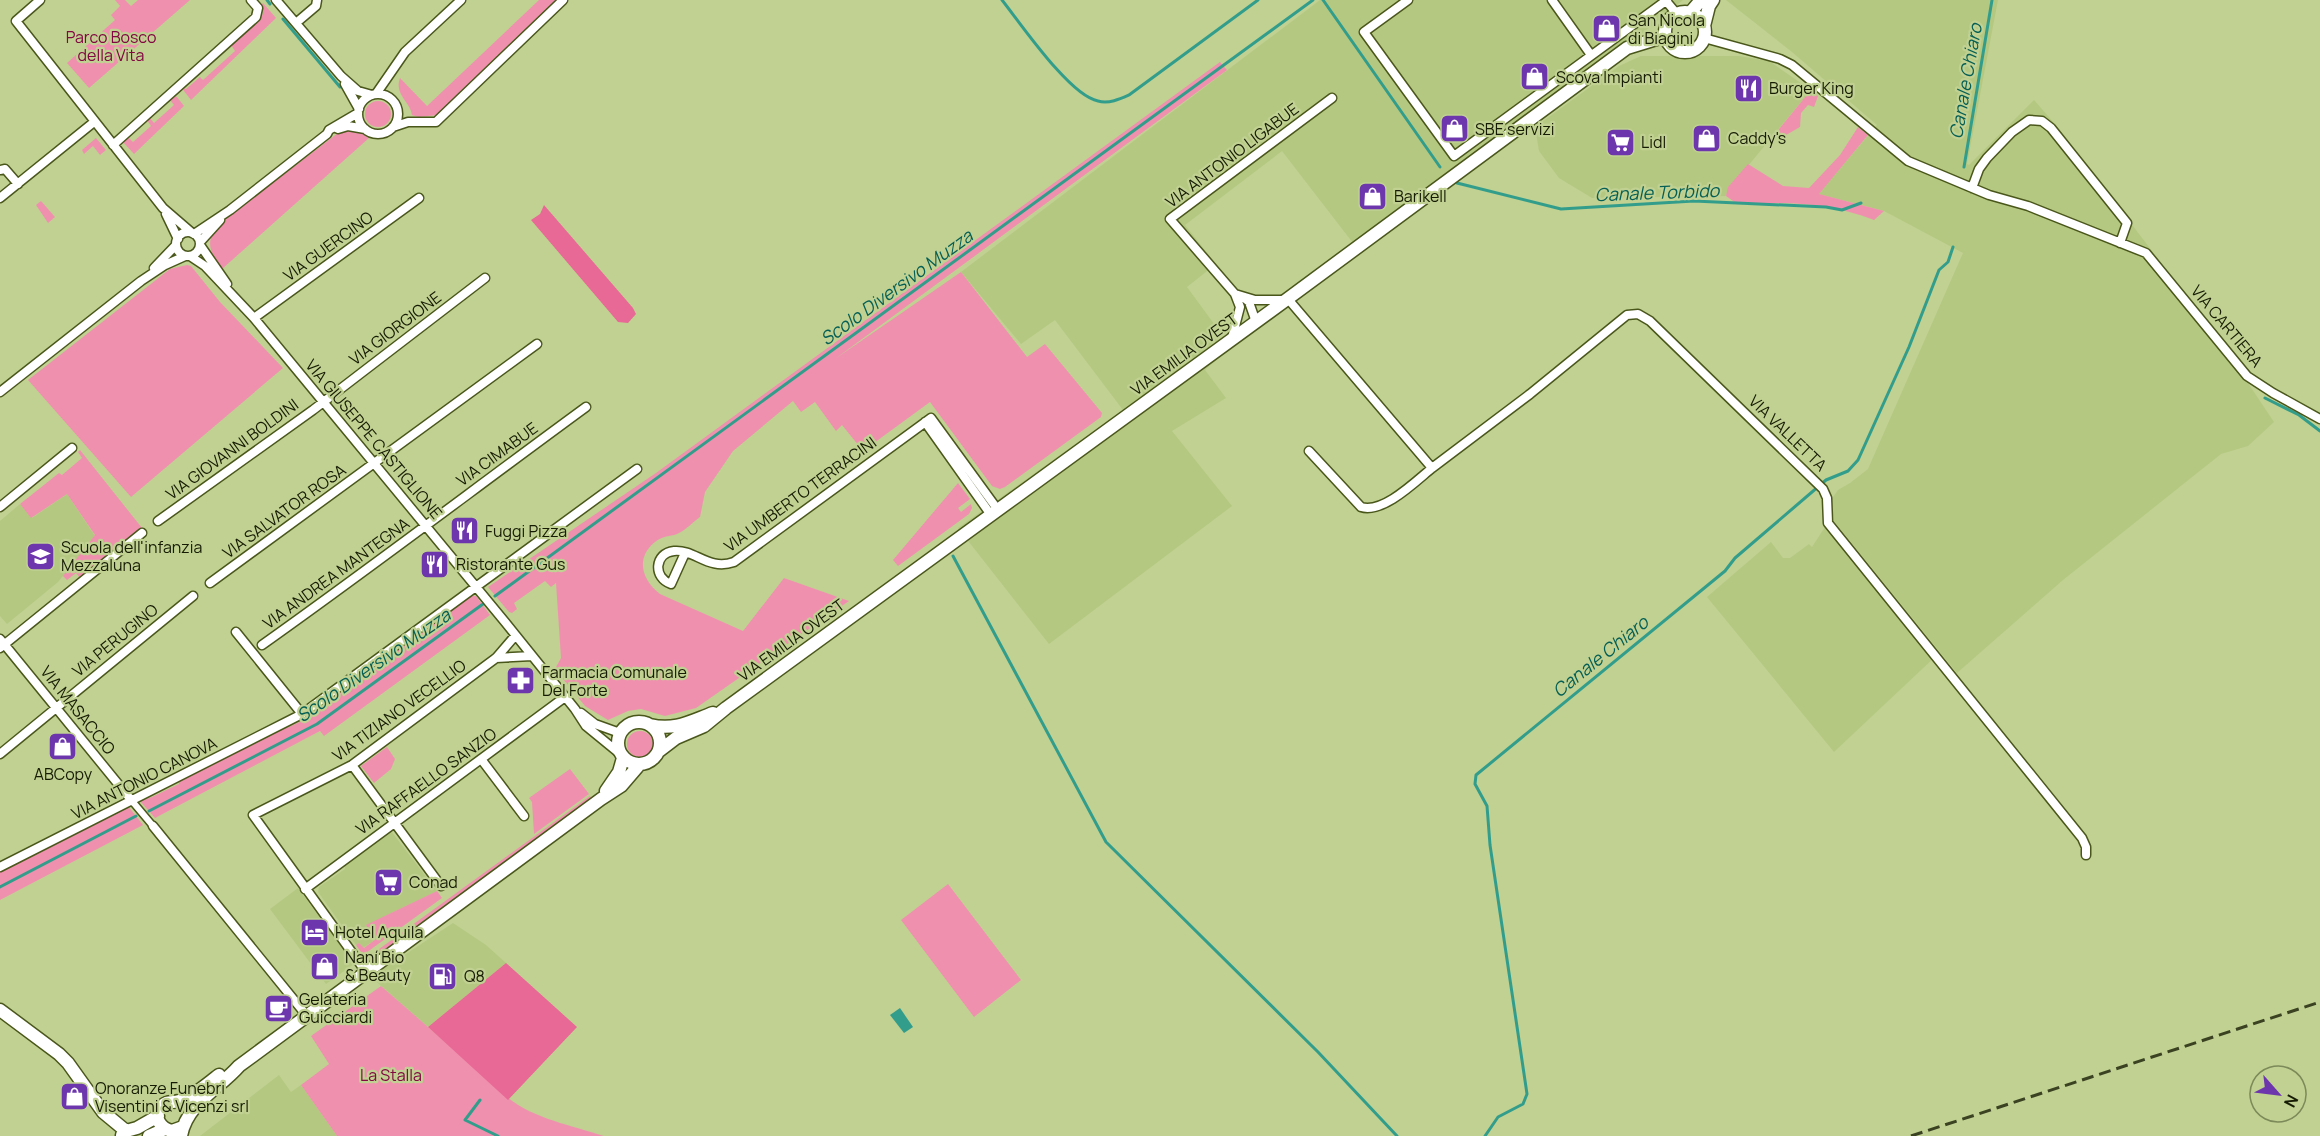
<svg xmlns="http://www.w3.org/2000/svg" width="2320" height="1136" font-family="Manrope,sans-serif">
	<rect width="100%" height="100%" fill="#c0d192"/>
	<path fill="#b5c881" d="M1320 0H1683L1639 36 1459 164 1353 243 1282 151 1185 225 1216 264 1187 287 1231 347 1205 370 1226 398 1172 431 1232 506 1049 644 958 528 1123 410 1055 320 1021 344 961 272Z
		M1726 0H1998L1967 164 1969 165 2034 100 2055 124 2214 332 2274 422 2248 446 2221 454 2063 580 1957 673 1834 521 1831 500 1838 490 1850 483 1868 469 1963 253 1884 211 1818 194 1877 125 1792 52Z
		M1641 56H1739L1769 61 1811 90 1728 190 1726 196 1592 198 1559 178 1539 151 1535 127 1619 66Z
		M67 494 95 536 58 582 7 624 0 616V521L20 504 32 518Z
		M1825 527 1936 656 1834 752 1707 597 1771 542 1783 558H1790L1809 544 1812 547Z
		M391 831 437 891 367 925 376 939 363 948 359 943 356 945 318 892 319 887 345 869V864Z
		M298 888 354 964 326 984 270 909Z
		M453 923 486 945 506 963 428 1027 371 977Z
		M279 1075 291 1092 301 1085 337 1136H200Z"/>
	<path fill="#ef91ae" d="M115 0H125L131 6 138 0H190L89 88 67 63 115 20 111 15 120 6Z
		M539 0H560L438 115 419 117 412 115C410 101 394 95 400 78L427 106Z
		M263 3 276 18 191 100 184 91 183 88 186 89 200 77 203 80 235 51 231 45 261 19 263 13 261 6Z
		M1220 62 1227 70 835 359 961 272 1027 357 1045 344 1102 413 1101 417 1005 487 1000 489 992 486 930 402 863 451 842 425 836 431 815 402 801 412 793 401 733 451 705 492 700 517C693 522 685 531 677 534 669 537 664 535 655 542 635 558 642 580 660 594L743 631 784 578 849 601 696 708 665 716 641 709 628 711 608 720 585 706 555 669 561 658 556 583 551 587 545 581 514 603 517 609 512 613 509 612 488 587 656 473Z
		M1811 90 1818 96 1814 107 1808 105 1801 113 1800 127 1786 135 1775 134Z
		M174 96 177 97 184 106 134 154 123 142 128 137 133 142 151 126 147 120 150 118 154 123 174 105 170 100Z
		M365 114a13 13 0 1 1 26 0a13 13 0 1 1-26 0Z
		M1858 127 1868 135 1819 194 1884 211 1874 220C1824 201 1788 203 1736 203L1726 196 1728 187 1748 164 1783 186 1809 188 1840 155Z
		M342 130H356L369 138 222 269C210 251 204 243 219 224Z
		M96 138 106 150 100 155 93 146 84 154 82 150Z
		M41 201 55 217 48 223 36 205Z
		M187 265 191 266 220 302 283 368 131 497 28 380 170 269Z
		M80 450 142 528 80 578 76 573 67 580 63 576 95 535 67 494 31 518 20 504 59 473 62 475 82 458 78 452Z
		M958 483 970 499 958 508 961 512 971 504 972 508 969 514 898 566 893 560Z
		M471 596H476L490 615 324 736 320 731 155 818 140 801 152 797 179 784V780L285 726 287 728 308 718 311 715 309 713Z
		M627 744a13 13 0 1 1 26 0a13 13 0 1 1-26 0Z
		M387 747 395 759 391 769 374 783 361 766Z
		M570 769 589 794 534 834 532 802 529 798Z
		M590 796 592 800 372 962 364 960Z
		M128 806 143 825 0 900V871Z
		M948 884 1021 980 974 1017 901 920Z
		M437 891 442 898 363 955 356 945 359 943 364 948 376 939 366 925Z
		M381 986 498 1088C523 1117 568 1124 604 1136H337L301 1085 329 1064 311 1036Z"/>
	<path fill="#e86995" d="M544 205 633 308 636 314 628 323 618 322 531 220 540 214Z
		M506 963 577 1027 508 1100 428 1027Z"/>
	<path fill="#339d8c" d="M900 1008 913 1027 904 1033 890 1015Z"/>
	<g fill="none" stroke-linecap="round" stroke-linejoin="round">
		<path stroke="#339d8c" stroke-width="3" d="M267 0 270 4
			M1002 0C1021 24 1070 96 1098 101 1109 104 1120 99 1129 95L1258 0
			M1323 0 1440 167
			M283 19 340 87
			M1964 167 1992 0
			M1457 183 1561 209 1694 201 1826 207 1842 210 1861 203
			M2265 398 2299 415 2320 431
			M953 556 1106 842 1318 1052 1397 1136
			M495 596 1313 0
			M149 811 317 724 483 604
			M0 887 136 816
			M480 1100 465 1120 498 1136
			M1485 1136 1498 1117 1523 1104 1527 1094 1490 845 1487 806 1475 784 1476 775 1725 571 1735 558 1826 480 1848 471 1858 460 1909 347 1939 270 1948 262 1953 247"/>
		<defs>
			<path id="pedestrian" d="M132 801 153 826"/>
			<path id="minor" d="M40 0 16 21 163 208 192 233
				M276 0 341 76 358 91 372 95
				M1408 0 1364 32 1454 156 1667 0
				M1552 0 1591 55
				M1666 1 1677 14
				M296 23 316 6 317 0
				M1704 38 1780 59 1792 65 1908 161 1989 195 2028 206 2146 253 2247 376 2273 393 2320 419
				M345 84 359 109
				M376 94 405 52 461 0
				M358 114a20 20 0 1 1 40 0a20 20 0 1 1-40 0Z
				M393 127 408 122H436L563 0
				M338 129 348 126 365 129
				M113 145 256 17 258 8 251 0
				M0 170 5 169 18 184
				M1972 188 1979 169 1987 158 2012 132 2029 120 2042 121 2051 128 2127 223 2120 243
				M0 198 94 122
				M166 214 178 239
				M176 244a12 12 0 1 1 24 0a12 12 0 1 1-24 0Z
				M194 234 230 210 327 134 329 130 358 113
				M200 242 220 220
				M200 245 227 284
				M190 256 205 266 254 318 505 622 575 709 586 726 619 753
				M154 268 176 245
				M1235 294 1255 300H1286
				M1244 298 1249 302 1256 322
				M1288 299 1432 468 1530 394 1627 315 1638 314 1650 321 1823 489 1827 498 1828 523 2082 838 2086 847V855
				M254 318 419 198
				M1232 338 1240 307 1235 294 1170 219 1332 98
				M0 392 141 281 165 265 185 256
				M925 422 991 515
				M1309 451 1361 507C1383 514 1416 481 1432 468
				M0 507 72 448
				M158 521 313 410 485 278
				M685 553 671 584C653 578 654 553 674 551 695 549 708 571 734 562L931 418 998 510
				M210 583 537 344
				M236 632 302 714
				M0 639 132 801
				M262 645C372 567 478 486 586 407
				M0 648 142 533
				M496 658 532 656
				M581 713 595 724 620 733
				M0 754 193 596
				M481 759 524 816
				M352 765 441 886
				M153 826 307 1016
				M0 867 302 714 637 469
				M305 889 565 697
				M366 972 253 815 352 765 496 658 515 636"/>
			<path id="secondary" d="M1665 32a20 20 0 1 1 40 0a20 20 0 1 1-40 0Z
				M1690 13 1701 0
				M1704 26 1709 6 1713 0
				M618 743a21 21 0 1 1 42 0a21 21 0 1 1-42 0Z
				M650 725C675 731 691 721 713 713
				M659 751 676 738 704 726 726 708 1286 300 1627 48 1666 36
				M606 791 619 772 623 758
				M0 1010 59 1054 68 1063 103 1112 126 1131
				M183 1127 172 1131C161 1129 152 1117 161 1107 167 1100 172 1103 179 1101 193 1097 207 1084 219 1075
				M122 1135 126 1131 137 1128 158 1116
				M149 1136 165 1129
				M181 1136C187 1103 219 1089 239 1066L601 799 621 786 639 765"/>
		</defs>
		<use href="#pedestrian" stroke="#4a571b" stroke-width="9"/>
		<use href="#minor" stroke="#4a571b" stroke-width="11"/>
		<use href="#secondary" stroke="#4a571b" stroke-width="15"/>
		<use href="#pedestrian" stroke="#fff" stroke-width="6"/>
		<use href="#minor" stroke="#fff" stroke-width="8"/>
		<use href="#secondary" stroke="#fff" stroke-width="12"/>
		<path stroke="#3a4222" stroke-width="3" stroke-dasharray="12 6" stroke-linecap="butt" d="M1911 1136 2320 1002"/>
	</g>
	<defs>
		<symbol id="shop-square" viewBox="-11 -11 22 22"><rect x="-9" y="-9" width="18" height="18" rx="4" fill="#6d36ad" stroke="#c0d192"/><path d="M-5-2.5h2.3a2.7 3.5 0 0 1 5.4 0H5L5.5 6h-11ZM-1.5-2.5h3a1.5 2.3 0 0 0-3 0Z" fill="#fff"/></symbol>
		<symbol id="restaurant-square" viewBox="-11 -11 22 22"><rect x="-9" y="-9" width="18" height="18" rx="4" fill="#6d36ad" stroke="#c0d192"/><path d="M-5-6h1v4h1v-4h1v4h1v-4h1v5L-1.5 .5V6h-2V.5L-5-1ZM5-6V6H3V1.5H1.5Q1.5-4 5-6Z" fill="#fff"/></symbol>
		<symbol id="supermarket-square" viewBox="-11 -11 22 22"><rect x="-9" y="-9" width="18" height="18" rx="4" fill="#6d36ad" stroke="#c0d192"/><path d="M-6-5.5h2.5l.6 2H6L4.5 2H-2.5L-4.4-4H-6ZM-1.5 3.2a1.3 1.3 0 1 0 .1 0ZM3 3.2a1.3 1.3 0 1 0 .1 0Z" fill="#fff"/></symbol>
		<symbol id="school-square" viewBox="-11 -11 22 22"><rect x="-9" y="-9" width="18" height="18" rx="4" fill="#6d36ad" stroke="#c0d192"/><path d="M0-5L7-2L0 1L-7-2ZM-4 1L0 2.5L4 1V4Q0 6-4 4Z" fill="#fff"/></symbol>
		<symbol id="pharmacy-square" viewBox="-11 -11 22 22"><rect x="-9" y="-9" width="18" height="18" rx="4" fill="#6d36ad" stroke="#c0d192"/><path d="M-2-6h4v4h4v4h-4v4h-4v-4h-4v-4h4Z" fill="#fff"/></symbol>
		<symbol id="hotel-square" viewBox="-11 -11 22 22"><rect x="-9" y="-9" width="18" height="18" rx="4" fill="#6d36ad" stroke="#c0d192"/><path d="M-6-4.5h1.5V1H6V5H4.5V3h-9V5H-6ZM-4 0a1.8 1.8 0 1 1 3.6 0ZM.5 0V-2.5h3Q6-2.5 6 0Z" fill="#fff"/></symbol>
		<symbol id="fuel-square" viewBox="-11 -11 22 22"><rect x="-9" y="-9" width="18" height="18" rx="4" fill="#6d36ad" stroke="#c0d192"/><path d="M-5.5-6h7V0h2V4h1.3V-2.5L3-4.5l.8-.8L6-3V5H2.5V1h-1V6h-7ZM-4.2-4.7v3.2H.2V-4.7Z" fill="#fff"/></symbol>
		<symbol id="cafe-square" viewBox="-11 -11 22 22"><rect x="-9" y="-9" width="18" height="18" rx="4" fill="#6d36ad" stroke="#c0d192"/><path d="M-5.5-4.5H6V0H3Q3 3.5 0 3.5H-2.5Q-5.5 3.5-5.5 0ZM3-3.2v2h1.7v-2ZM-6 4.5H4V6H-6Z" fill="#fff"/></symbol>
	</defs>
	<g fill-rule="evenodd">
		<use href="#shop-square" x="1590" y="12" width="33" height="33"/>
		<use href="#shop-square" x="1518" y="60" width="33" height="33"/>
		<use href="#restaurant-square" x="1732" y="72" width="33" height="33"/>
		<use href="#shop-square" x="1438" y="112" width="33" height="33"/>
		<use href="#shop-square" x="1690" y="122" width="33" height="33"/>
		<use href="#supermarket-square" x="1604" y="126" width="33" height="33"/>
		<use href="#shop-square" x="1356" y="180" width="33" height="33"/>
		<use href="#restaurant-square" x="448" y="514" width="33" height="33"/>
		<use href="#school-square" x="24" y="540" width="33" height="33"/>
		<use href="#restaurant-square" x="418" y="548" width="33" height="33"/>
		<use href="#pharmacy-square" x="504" y="664" width="33" height="33"/>
		<use href="#shop-square" x="46" y="730" width="33" height="33"/>
		<use href="#supermarket-square" x="372" y="866" width="33" height="33"/>
		<use href="#hotel-square" x="298" y="916" width="33" height="33"/>
		<use href="#shop-square" x="308" y="950" width="33" height="33"/>
		<use href="#fuel-square" x="426" y="960" width="33" height="33"/>
		<use href="#cafe-square" x="262" y="992" width="33" height="33"/>
		<use href="#shop-square" x="58" y="1080" width="33" height="33"/>
	</g>
	<g text-anchor="middle" dominant-baseline="central" stroke-width="4.5" stroke-linejoin="round" paint-order="stroke">
		<g font-size="16" fill="#161c04" stroke="#c0d192" text-anchor="start">
			<text x="1628" y="20">San Nicola<tspan x="1628" dy="18">di Biagini</tspan></text>
			<text x="1556" y="77">Scova Impianti</text>
			<text x="1769" y="88">Burger King</text>
			<text x="1475" y="129">SBE servizi</text>
			<text x="1728" y="138">Caddy's</text>
			<text x="1641" y="142">Lidl</text>
			<text x="1394" y="196">Barikell</text>
			<text x="485" y="531">Fuggi Pizza</text>
			<text x="61" y="547">Scuola dell'infanzia<tspan x="61" dy="18">Mezzaluna</tspan></text>
			<text x="456" y="564">Ristorante Gus</text>
			<text x="542" y="672">Farmacia Comunale<tspan x="542" dy="18">Del Forte</tspan></text>
			<text x="63" y="774" text-anchor="middle">ABCopy</text>
			<text x="409" y="882">Conad</text>
			<text x="335" y="932">Hotel Aquila</text>
			<text x="345" y="957">Naní Bio<tspan x="345" dy="18">&amp; Beauty</tspan></text>
			<text x="464" y="976">Q8</text>
			<text x="299" y="999">Gelateria<tspan x="299" dy="18">Guicciardi</tspan></text>
			<text x="95" y="1088">Onoranze Funebri<tspan x="95" dy="18">Visentini &amp; Vicenzi srl</tspan></text>
		</g>
		<g font-size="16" fill="#820742" stroke="#c0d192">
			<text x="111" y="37">Parco Bosco<tspan x="111" dy="18">della Vita</tspan></text>
			<text x="391" y="1075">La Stalla</text>
		</g>
		<g font-size="16" fill="#161c04" stroke="#c0d192">
			<text transform="translate(1232 155) rotate(-37)">VIA ANTONIO LIGABUE</text>
			<text transform="translate(328 246) rotate(-36)">VIA GUERCINO</text>
			<text transform="translate(2227 326) rotate(50)">VIA CARTIERA</text>
			<text transform="translate(395 328) rotate(-37)">VIA GIORGIONE</text>
			<text transform="translate(1184 354) rotate(-36)">VIA EMILIA OVEST</text>
			<text transform="translate(1788 433) rotate(44)">VIA VALLETTA</text>
			<text transform="translate(374 439) rotate(50)">VIA GIUSEPPE CASTIGLIONE</text>
			<text transform="translate(232 449) rotate(-36)">VIA GIOVANNI BOLDINI</text>
			<text transform="translate(497 454) rotate(-36)">VIA CIMABUE</text>
			<text transform="translate(800 494) rotate(-36)">VIA UMBERTO TERRACINI</text>
			<text transform="translate(284 511) rotate(-36)">VIA SALVATOR ROSA</text>
			<text transform="translate(336 573) rotate(-36)">VIA ANDREA MANTEGNA</text>
			<text transform="translate(115 640) rotate(-39)">VIA PERUGINO</text>
			<text transform="translate(791 640) rotate(-36)">VIA EMILIA OVEST</text>
			<text transform="translate(78 710) rotate(51)">VIA MASACCIO</text>
			<text transform="translate(399 710) rotate(-36)">VIA TIZIANO VECELLIO</text>
			<text transform="translate(144 778) rotate(-27)">VIA ANTONIO CANOVA</text>
			<text transform="translate(426 781) rotate(-36)">VIA RAFFAELLO SANZIO</text>
		</g>
		<g font-size="18" font-style="italic" fill="#055f54" stroke="#c0d192">
			<text transform="translate(1965 81) rotate(-80)">Canale Chiaro</text>
			<text transform="translate(1657 192) rotate(-2)">Canale Torbido</text>
			<text transform="translate(896 287) rotate(-36)">Scolo Diversivo Muzza</text>
			<text transform="translate(1600 656) rotate(-39)">Canale Chiaro</text>
			<text transform="translate(373 665) rotate(-35)">Scolo Diversivo Muzza</text>
		</g>
	</g>
	<g transform="translate(2278 1094) rotate(118)"><circle r="28" fill="#c0d192" stroke="#7c8959" stroke-width="1.5"/>
	<path d="M0-4.5L10 22L0 15L-10 22Z" fill="#6d36ad"/>
	<text y="-9" font-size="16" font-weight="bold" text-anchor="middle" fill="#161c04">N</text>
	</g>
</svg>
